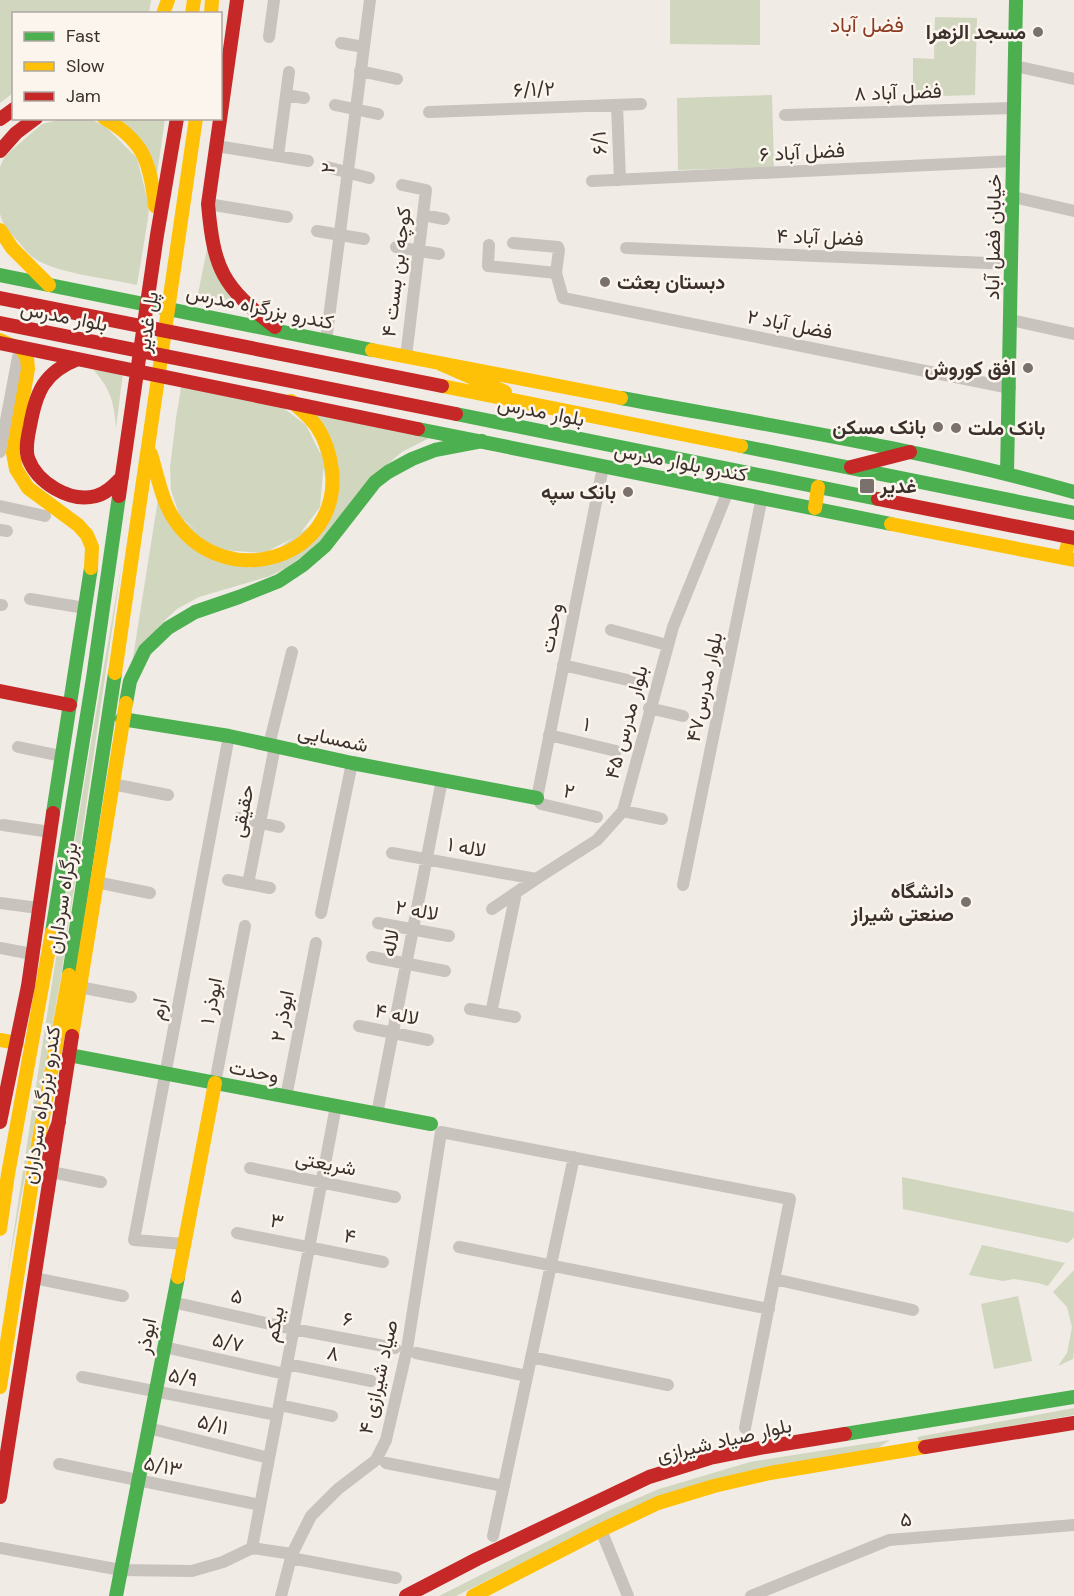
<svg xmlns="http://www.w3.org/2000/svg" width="1074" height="1596" font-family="'DM Sans',Vazirmatn,sans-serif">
	<rect width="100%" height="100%" fill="#f0ebe5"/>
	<path fill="#d1d6bf" d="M0 0H151L149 13 14 14 13 93 0 103Z
		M670 0H760V45L670 44Z
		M935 17 977 18 975 95 913 97V58L934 59Z
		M772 95 774 167 678 170 677 98Z
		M62 119H80L94 121 105 126 137 158 149 206 148 218 137 285C111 279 54 273 34 258 28 254 23 247 18 241 10 233 3 226 0 214V167L5 156 42 124Z
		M116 119H165L157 174Z
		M208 244 238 303 198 294Z
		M91 367 123 372 116 428C114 400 110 388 91 367Z
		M182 382 274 401 306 425 324 461 320 507 299 535 264 553 222 550 180 517 171 490 170 468 176 418Z
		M312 410 435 435 402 452 383 468 316 546 286 568 270 576 199 597 177 609 165 620 151 636 131 670 159 493 164 507 250 568 332 511Z
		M122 562 61 977 7 1276C43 1037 80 799 122 562Z
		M902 1177 1074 1212V1237L1068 1243 903 1209Z
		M982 1245 1065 1263 1048 1286 1038 1283 1014 1279 1003 1281 969 1275Z
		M1074 1270V1352L1073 1359 1058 1366 1067 1353 1072 1327 1067 1307 1053 1292Z
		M1018 1296 1032 1361 994 1369 981 1304Z
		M1074 1408V1415L919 1442 917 1437Z
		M890 1440 875 1450 608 1520 456 1596H439L610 1510 659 1489 750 1462Z"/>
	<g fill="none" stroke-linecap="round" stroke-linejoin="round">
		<path stroke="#c9c3be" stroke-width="12" d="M269 37 274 0
			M341 43 364 47
			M1015 66 1074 79
			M360 71 397 79
			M286 95 304 98
			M335 105 378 114
			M617 105 620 180
			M429 112 641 104
			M785 115 1013 108
			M217 146 308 161
			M278 156 289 72
			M327 167 369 178
			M592 181 1013 161
			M402 185 426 190 406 357
			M1013 197 1074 211
			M208 204 287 217
			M423 215 444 219
			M317 231 364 239
			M513 243 558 247 559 250 556 273 563 298 1010 388
			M489 245 488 266 556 273
			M396 247 439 254
			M626 248 1012 264
			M1011 320 1074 334
			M326 341 370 0
			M0 452 18 357
			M0 506 45 516
			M0 530 7 531
			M30 599 85 608
			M0 605H2
			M611 630 667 645
			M563 665 632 681
			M649 708 683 716
			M549 735 616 751
			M269 745 292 652
			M18 747 61 756
			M112 784 168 795
			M623 811 662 819
			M597 817 541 804 537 798 603 467
			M239 818 279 827
			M3 825 50 832
			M392 853 536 879
			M228 880 270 888
			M96 882 150 893
			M248 884 275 746
			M683 885 762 497
			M0 903 38 908
			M492 909 536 879 597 840 623 811 673 627 728 491
			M321 913 352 763
			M378 923 449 936
			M0 948 32 954
			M372 957 445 971
			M79 987 131 997
			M470 1009 515 1017
			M491 1013 516 893
			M359 1026 428 1040
			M215 1083 245 926
			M286 1097 316 943
			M377 1114 442 780
			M250 1168 395 1197
			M51 1172 101 1182
			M237 1233 383 1262
			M184 1244 134 1240 229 736
			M459 1247 769 1309
			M34 1278 123 1296
			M774 1279 913 1310
			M172 1302 293 1329 395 1348
			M164 1347 285 1374
			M416 1353 527 1376
			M531 1357 668 1385
			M287 1364 371 1381
			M82 1377 277 1415
			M279 1405 332 1416
			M148 1428 269 1458
			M386 1463 504 1486
			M59 1464 260 1505
			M601 1530 628 1596
			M493 1536 574 1157
			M0 1548 121 1570 192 1571 223 1562 252 1548 292 1554
			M252 1548 336 1106
			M291 1558 396 1578
			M281 1596 292 1554 311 1516 338 1489 376 1460 386 1440 407 1349 441 1132 790 1199 745 1428
			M751 1596 889 1540 1074 1525"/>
		<path stroke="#4caf50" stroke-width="14" d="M0 275 372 350
			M621 398C773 426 926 450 1074 492
			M456 414 878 499
			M418 429 891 524
			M741 446 1074 513
			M1007 474 1016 0
			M126 703 130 681 145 650 168 628 195 612 239 597 279 581 303 565 325 546 375 482 388 472 412 459 435 450 482 441
			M122 719 229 736 352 763 537 798
			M53 813 91 568
			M52 932 93 678 119 496
			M69 975 115 673
			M69 1055 431 1124
			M845 1434 1074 1397
			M116 1596 178 1277"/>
		<path stroke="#ffc107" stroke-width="14" d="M163 14 168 0
			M192 14 194 0
			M211 14 212 0
			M104 118C144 141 150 162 155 206
			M0 230 12 248 49 285
			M0 340 11 345
			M20 347 27 358 28 369 13 453 16 469 28 488 78 525 87 535 92 547 91 568
			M372 350 621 398
			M441 364 505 392
			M442 386 741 446
			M151 454C158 477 162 503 176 522 227 593 341 559 332 470 330 455 325 439 317 427 310 417 300 409 291 401
			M815 508 818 487
			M891 524 1074 560
			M1064 558 1070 537
			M115 673 196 118
			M72 1036 126 703
			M0 1040 17 1043
			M0 1229 8 1174 52 932
			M178 1277 215 1083
			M0 1387 37 1150 69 975
			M473 1596 601 1530 658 1503 714 1486 770 1473 925 1447"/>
		<path stroke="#c62828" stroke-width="14" d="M237 0 208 204C214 270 222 286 275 327
			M0 119 14 109
			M0 151 16 133 36 118
			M0 298 442 386
			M0 323 456 414
			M0 343 418 429
			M78 359C44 372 36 392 30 426 28 436 25 448 28 458 37 483 70 503 96 496 107 493 114 485 122 477
			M851 467 910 452
			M119 496 157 235 177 118
			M878 499 1074 538
			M0 691 70 705
			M0 1122 28 986 53 813
			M46 1154 59 1122
			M925 1447 1074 1423
			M0 1497 72 1036
			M406 1596 477 1559 649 1477 710 1458 765 1447 845 1434"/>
	</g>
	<g fill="#7a716c" stroke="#fbf5ee" stroke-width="2">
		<circle cx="1038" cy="32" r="6"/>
		<circle cx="605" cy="282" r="6"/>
		<circle cx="1028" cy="368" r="6"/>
		<circle cx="938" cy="427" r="6"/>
		<circle cx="956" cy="428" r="6"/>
		<rect x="859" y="478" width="16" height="16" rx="3"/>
		<circle cx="628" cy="492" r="6"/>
		<circle cx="966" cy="902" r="6"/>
	</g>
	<g text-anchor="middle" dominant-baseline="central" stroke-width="5" stroke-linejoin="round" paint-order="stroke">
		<g font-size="20" font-weight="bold" fill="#3b302b" stroke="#fbf5ee" text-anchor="end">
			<text x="1026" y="32">مسجد الزهرا</text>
			<text x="617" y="282" text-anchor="start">دبستان بعثت</text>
			<text x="1016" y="368">افق کوروش</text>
			<text x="926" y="427">بانک مسکن</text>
			<text x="968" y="428" text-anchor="start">بانک ملت</text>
			<text x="880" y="486" text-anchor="start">غدیر</text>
			<text x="616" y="492">بانک سپه</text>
			<text x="954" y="891">دانشگاه<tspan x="954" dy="23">صنعتی شیراز</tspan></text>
		</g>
		<g font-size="20" fill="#3b302b" stroke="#fbf5ee">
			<text transform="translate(534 89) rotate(-2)">۶/۱/۲</text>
			<text transform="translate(898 92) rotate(-2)">فضل آباد ۸</text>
			<text transform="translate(599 143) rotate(-92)">۶/۱</text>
			<text transform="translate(802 152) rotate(-3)">فضل آباد ۶</text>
			<text transform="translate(328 168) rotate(-83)">۲</text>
			<text transform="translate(820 237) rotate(2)">فضل آباد ۴</text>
			<text transform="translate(993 237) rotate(-89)">خیابان فضل آباد</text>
			<text transform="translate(396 272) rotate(-83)">کوچه بن بست ۴</text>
			<text transform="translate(260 307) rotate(12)">کندرو بزرگراه مدرس</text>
			<text transform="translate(64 316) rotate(11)">بلوار مدرس</text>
			<text transform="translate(147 322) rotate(-82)">پل غدیر</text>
			<text transform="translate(790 324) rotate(11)">فضل آباد ۲</text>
			<text transform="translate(541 411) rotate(11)">بلوار مدرس</text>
			<text transform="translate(681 462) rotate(11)">کندرو بلوار مدرس</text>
			<text transform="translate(551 628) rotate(-79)">وحدت</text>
			<text transform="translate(704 687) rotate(-78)">بلوار مدرس۴۷</text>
			<text transform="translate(626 722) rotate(-75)">۴۵ بلوار مدرس</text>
			<text transform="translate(587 724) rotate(13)">۱</text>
			<text transform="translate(333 738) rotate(12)">شمسایی</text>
			<text transform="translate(569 791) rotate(12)">۲</text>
			<text transform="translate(242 811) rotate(-79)">حقیقی</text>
			<text transform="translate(467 847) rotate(10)">لاله ۱</text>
			<text transform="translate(62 898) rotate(-81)">بزرگراه سرداران</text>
			<text transform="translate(417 910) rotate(10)">لاله ۲</text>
			<text transform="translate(390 943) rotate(-79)">لاله</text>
			<text transform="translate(211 1001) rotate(-79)">ابوذر ۱</text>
			<text transform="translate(158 1009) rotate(-79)">ارم</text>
			<text transform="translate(397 1014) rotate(11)">لاله ۴</text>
			<text transform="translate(282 1016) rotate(-79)">ابوذر ۲</text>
			<text transform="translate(254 1071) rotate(11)">وحدت</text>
			<text transform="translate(41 1105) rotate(-81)">کندرو بزرگراه سرداران</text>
			<text transform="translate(326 1163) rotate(11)">شریعتی</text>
			<text transform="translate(277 1221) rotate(11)">۳</text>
			<text transform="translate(350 1236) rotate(11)">۴</text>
			<text transform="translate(237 1296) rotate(13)">۵</text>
			<text transform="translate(348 1319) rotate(10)">۶</text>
			<text transform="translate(274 1324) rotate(-79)">بیکم</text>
			<text transform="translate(146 1336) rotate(-79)">ابوذر</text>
			<text transform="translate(228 1342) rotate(12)">۵/۷</text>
			<text transform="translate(333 1353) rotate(11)">۸</text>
			<text transform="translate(183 1377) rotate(11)">۵/۹</text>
			<text transform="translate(378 1377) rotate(-77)">صیاد شیرازی ۴</text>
			<text transform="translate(213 1424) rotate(14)">۵/۱۱</text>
			<text transform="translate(724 1440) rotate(-13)">بلوار صیاد شیرازی</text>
			<text transform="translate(163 1466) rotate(11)">۵/۱۳</text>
			<text transform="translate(906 1519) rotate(-4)">۵</text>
		</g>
		<g font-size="21" fill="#8c3b22" stroke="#fbf5ee">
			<text x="867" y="25">فضل آباد</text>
		</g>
	</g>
	<rect x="12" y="12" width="210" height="108" fill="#fbf5ee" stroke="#aea6a0" stroke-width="1.5"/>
	<rect x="24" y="32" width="30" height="9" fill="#4caf50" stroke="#aea6a0" stroke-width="1.5"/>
	<text x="66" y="42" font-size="18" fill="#3b302b">Fast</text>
	<rect x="24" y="62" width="30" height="9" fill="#ffc107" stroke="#aea6a0" stroke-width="1.5"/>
	<text x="66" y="72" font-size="18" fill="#3b302b">Slow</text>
	<rect x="24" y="92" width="30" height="9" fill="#c62828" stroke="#aea6a0" stroke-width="1.5"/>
	<text x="66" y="102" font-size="18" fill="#3b302b">Jam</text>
</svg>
